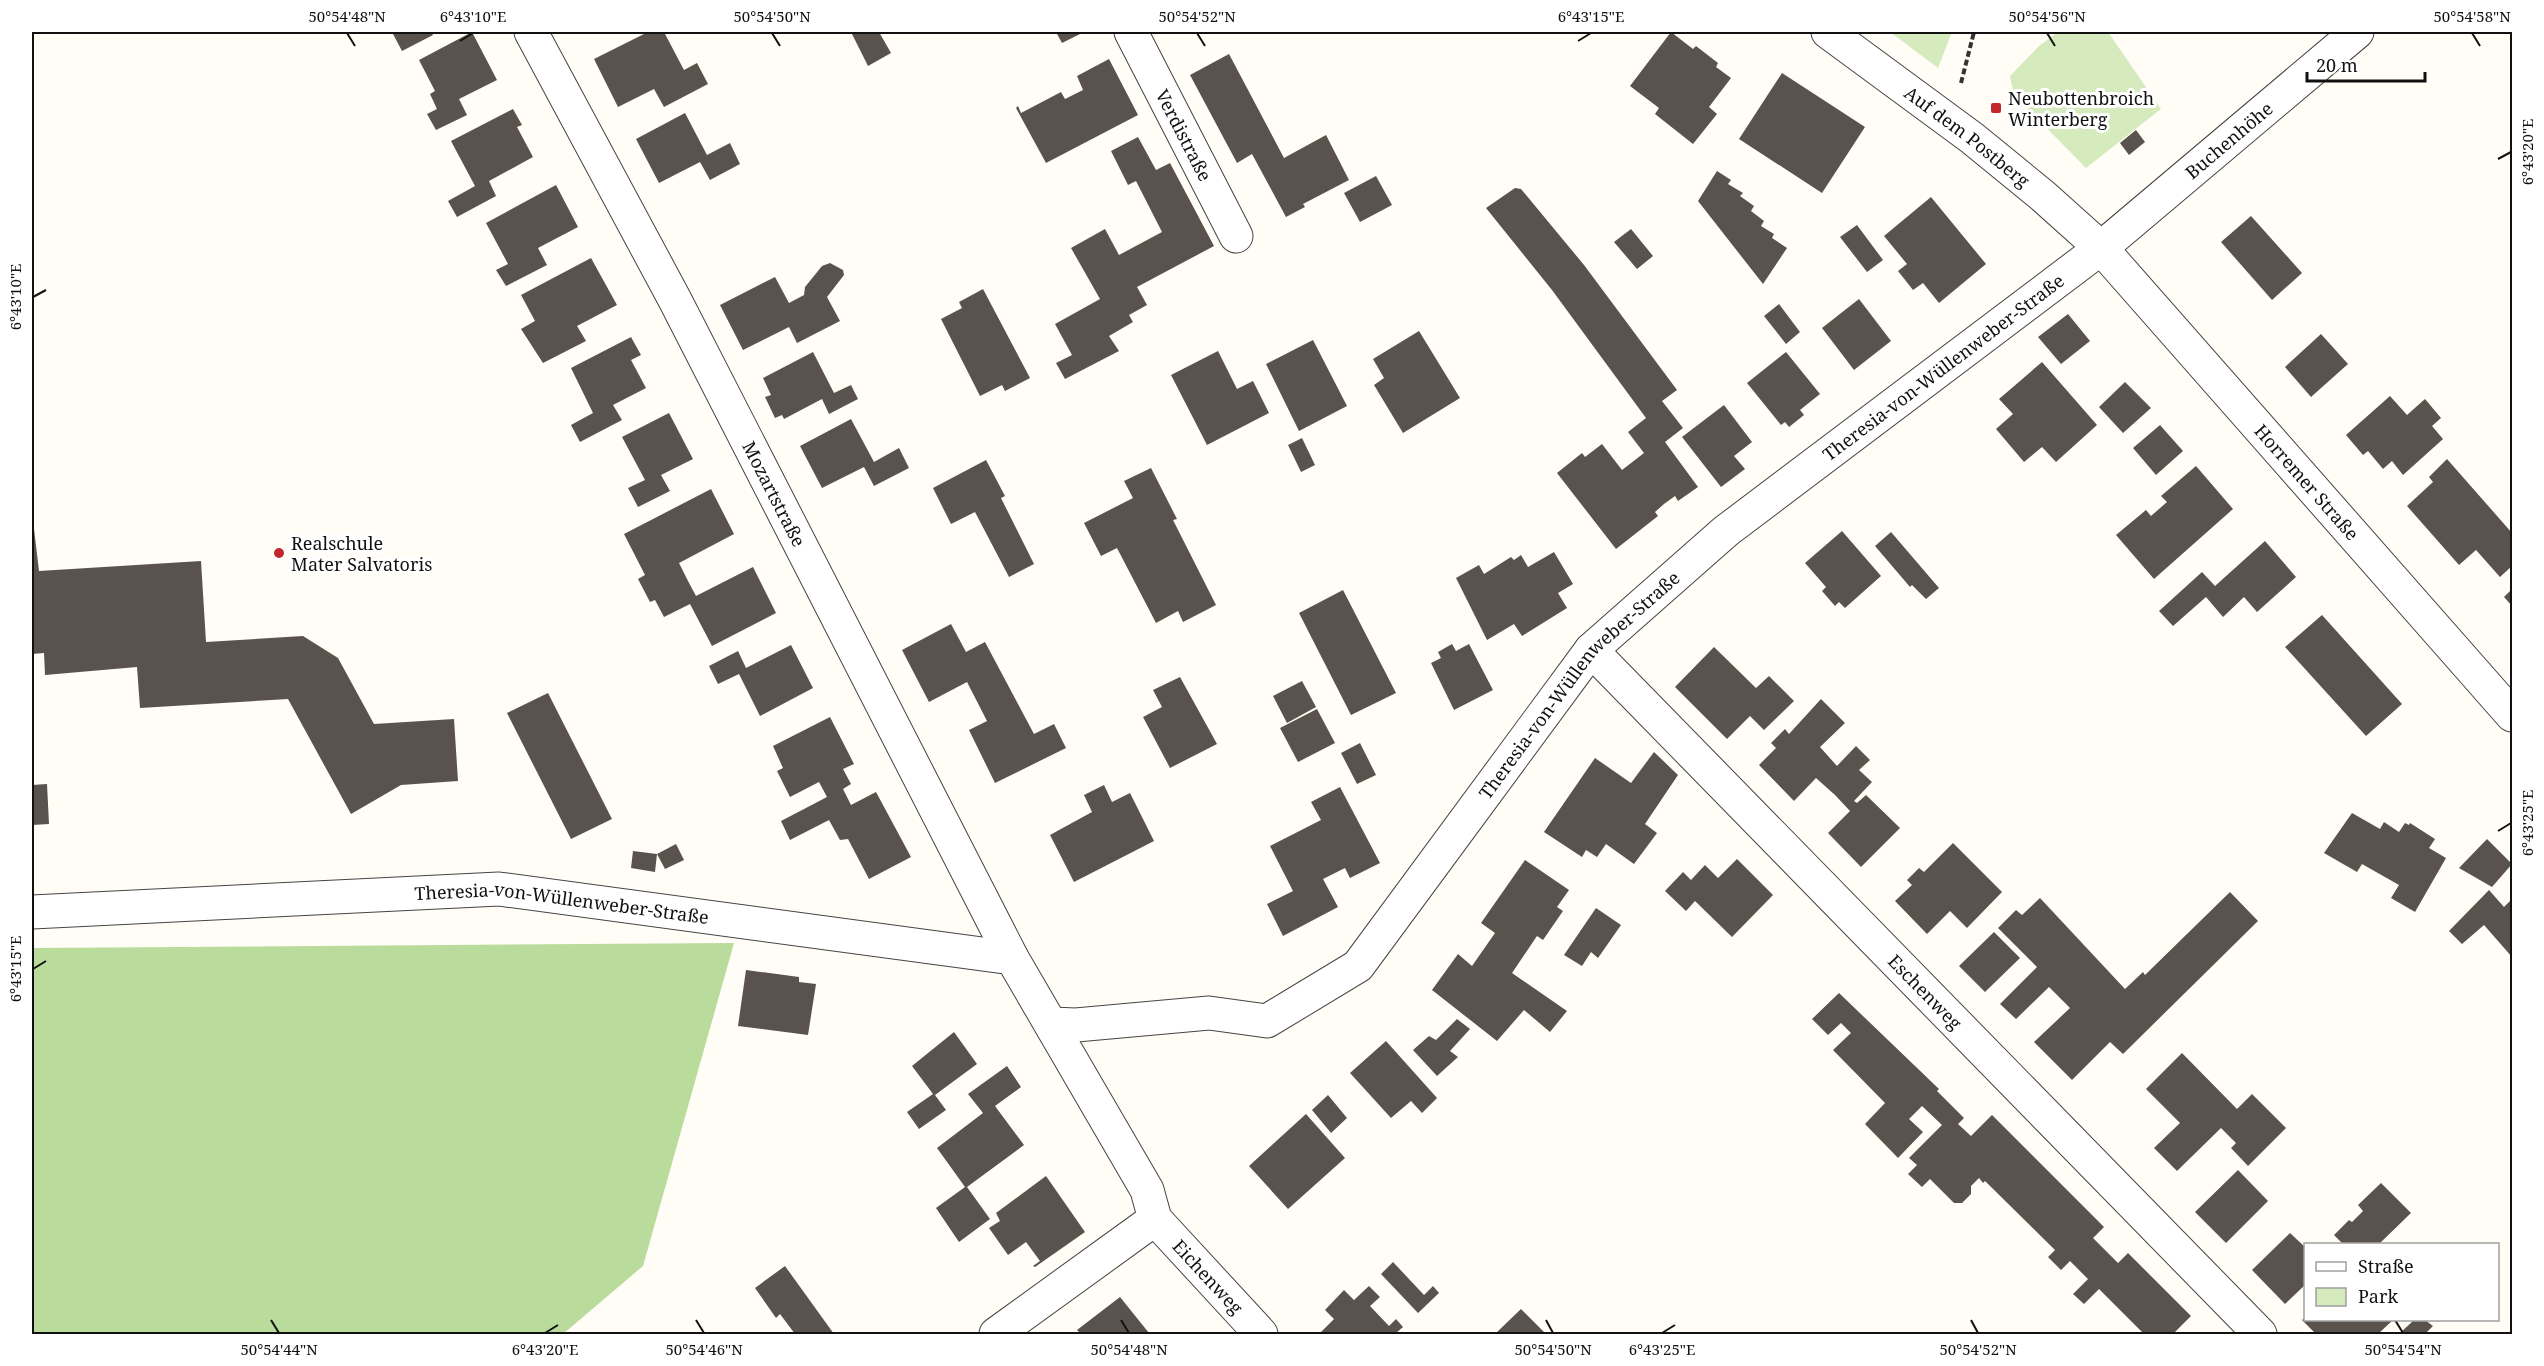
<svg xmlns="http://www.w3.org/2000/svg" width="2544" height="1366" font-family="'Noto Serif',serif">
	<rect width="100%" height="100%" fill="#fffdf5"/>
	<path fill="#d5ebbd" d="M1890 32H1952L1938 68Z
		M2058 32H2108L2161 109 2086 168 2014 95 2010 76 2039 46Z"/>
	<path fill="#b9dc9c" d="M734 943 643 1266 563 1334H32V948Z"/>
	<path fill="#5a524d" d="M399 32H431L433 35 402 51 393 34Z
		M472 32 497 80 459 99 467 115 436 130 427 114 437 109 430 94 435 91 419 60Z
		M648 32H664L684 70 697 63 708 84 664 107 654 89 618 107 594 59Z
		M856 32H879L891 53 868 66 852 34Z
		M1056 32H1084L1062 43Z
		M1671 32 1693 49 1696 46 1718 63 1716 67 1731 78 1709 107 1717 114 1693 144 1655 114 1659 108 1630 86Z
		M1229 54 1284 158 1326 135 1349 180 1303 204 1305 207 1286 217 1252 154 1237 163 1190 75Z
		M1109 59 1138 115 1046 163 1016 108 1018 106 1021 113 1061 92 1065 99 1083 90 1077 76Z
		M1782 73 1865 127 1822 193 1739 139Z
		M513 109 522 125 517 127 533 157 489 181 496 196 457 217 448 201 475 186 451 141Z
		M685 113 707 155 730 143 740 164 710 180 700 162 659 183 636 139Z
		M2136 130 2145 142 2129 155 2120 143Z
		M1138 137 1156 170 1170 163 1214 246 1137 287 1147 305 1129 315 1133 322 1109 336 1119 351 1065 379 1056 363 1072 355 1055 324 1100 299 1071 248 1105 229 1119 255 1162 232 1136 181 1128 185 1111 151Z
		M1717 171 1731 180 1728 184 1743 193 1740 196 1754 206 1751 211 1764 221 1761 226 1774 234 1772 238 1787 248 1763 284 1698 201Z
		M1376 176 1392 205 1360 222 1344 193Z
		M556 185 578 227 538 248 547 265 506 286 496 270 508 264 486 223Z
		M1515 188 1521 189 1584 265 1677 390 1662 401 1683 428 1665 442 1698 487 1678 501 1675 496 1664 504 1655 512 1658 516 1616 549 1557 473 1582 453 1585 457 1602 444 1622 470 1644 453 1628 432 1646 418 1552 290 1486 208Z
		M1931 197 1986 264 1939 303 1923 283 1913 290 1898 271 1907 264 1884 236Z
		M2251 216 2302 273 2272 300 2221 242Z
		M1857 225 1883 260 1867 272 1840 237Z
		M1631 229 1653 256 1637 269 1614 242Z
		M591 258 617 305 577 326 586 341 543 363 521 329 535 321 521 295Z
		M830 263 843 270 844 275 827 297 840 321 797 343 789 327 743 350 720 305 775 277 789 303 804 295 805 287 822 266Z
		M983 289 1030 378 1005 391 1002 385 980 396 941 319 962 308 959 302Z
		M1859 299 1891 341 1854 370 1822 328Z
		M1779 304 1800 332 1786 344 1764 316Z
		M2068 314 2090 341 2061 364 2038 337Z
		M1419 331 1460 398 1403 433 1374 385 1384 378 1373 359Z
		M2321 334 2348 364 2311 397 2285 367Z
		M631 337 641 355 631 360 646 388 613 405 622 420 580 442 571 425 593 413 571 368Z
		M1313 340 1347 406 1299 431 1266 364Z
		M1218 351 1237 389 1253 381 1269 413 1207 445 1171 375Z
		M813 352 834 393 851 385 858 399 829 414 822 399 784 419 782 415 775 418 765 397 771 395 763 378Z
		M1786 352 1820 394 1800 410 1804 415 1789 427 1785 422 1781 425 1747 383Z
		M2042 362 2097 425 2056 462 2042 447 2024 462 1996 429 2013 414 1999 399Z
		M2125 382 2151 408 2123 433 2099 407Z
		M2390 396 2407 415 2425 399 2441 418 2432 426 2443 439 2403 475 2392 461 2383 469 2368 451 2363 455 2346 435Z
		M1724 405 1752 442 1734 456 1745 469 1721 487 1682 437Z
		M669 413 693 459 661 475 670 491 638 507 628 488 645 480 622 437Z
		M851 419 874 462 899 448 909 468 874 486 864 467 822 488 800 446Z
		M2160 425 2183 451 2156 475 2133 448Z
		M1302 438 1315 465 1301 472 1288 445Z
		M2447 459 2512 533V566L2500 577 2476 550 2459 565 2407 506 2433 482 2429 477Z
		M986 460 1005 496 1001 498 1034 564 1009 577 975 512 951 524 933 488Z
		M2196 466 2233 509 2154 579 2116 535 2146 510 2151 516 2167 502 2161 496Z
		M1151 468 1177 519 1173 520 1216 605 1183 622 1178 611 1156 623 1117 548 1101 556 1084 523 1133 498 1124 481Z
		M711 489 734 534 679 563 688 581 696 596 753 567 776 613 712 646 690 604 664 617 655 600 650 602 638 579 645 575 624 534Z
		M32 512 39 571 201 561 206 642 303 636 338 658 374 724 454 719 458 781 401 785 351 814 288 699 140 708 137 667 45 675 44 653 32 654Z
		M1842 531 1881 576 1845 608 1839 602 1835 606 1822 591 1826 587 1805 563Z
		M1891 532 1939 588 1926 599 1912 585 1910 587 1875 546Z
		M2265 541 2296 577 2257 612 2244 597 2223 617 2206 597 2173 626 2159 611 2202 572 2215 586Z
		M1554 552 1573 584 1558 593 1567 608 1522 636 1514 624 1487 640 1456 578 1479 565 1484 574 1511 557 1514 560 1521 555 1528 567Z
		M2512 589V606L2504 597Z
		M1343 590 1396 693 1351 715 1299 613Z
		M2322 615 2402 704 2366 736 2285 647Z
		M951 624 966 652 985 642 1034 734 1054 724 1066 748 995 783 969 730 987 721 967 682 929 702 902 650Z
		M1452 644 1456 651 1469 644 1493 690 1454 710 1431 663 1441 658 1438 652Z
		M791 645 813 688 760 716 739 674 718 684 709 666 738 651 746 668Z
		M1714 647 1756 688 1769 676 1794 701 1764 730 1750 716 1727 739 1675 687Z
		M1180 677 1217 744 1170 768 1143 717 1162 707 1153 690Z
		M1302 681 1316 707 1287 723 1273 696Z
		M548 693 612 819 571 839 507 713Z
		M1821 699 1845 723 1820 747 1837 766 1856 746 1870 760 1859 770 1872 782 1854 801 1857 803 1866 795 1900 828 1861 867 1828 833 1850 811 1835 795 1816 778 1794 801 1759 765 1776 748 1771 743 1785 729 1789 734Z
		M1317 709 1335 743 1298 762 1280 728Z
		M830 717 854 764 843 769 851 784 843 789 851 805 876 792 911 857 869 879 848 839 840 840 829 820 790 840 781 821 827 797 819 782 790 797 777 771 783 768 773 746Z
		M1360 743 1376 775 1357 784 1341 753Z
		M1654 752 1678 775 1645 824 1657 833 1634 864 1606 844 1597 857 1586 850 1582 857 1544 832 1595 758 1631 783Z
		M47 784 49 824 32 825V785Z
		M1104 785 1112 802 1130 793 1154 841 1074 882 1050 835 1092 812 1084 795Z
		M1340 787 1380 863 1350 878 1345 868 1323 879 1338 907 1283 936 1267 904 1293 891 1270 846 1321 820 1311 802Z
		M2352 813 2380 829 2384 822 2399 832 2405 823 2409 825 2410 823 2435 839 2429 848 2446 858 2415 912 2391 898 2399 885 2362 864 2357 872 2324 853Z
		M2487 839 2512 864 2492 887 2459 868Z
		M1953 843 2002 892 1967 928 1950 911 1927 934 1895 901 1912 885 1907 880 1919 868 1924 872Z
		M676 844 684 860 665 869 657 854Z
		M633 851 657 854 655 872 631 868Z
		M1737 859 1773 895 1732 937 1695 901 1686 911 1665 891 1683 872 1691 880 1705 865 1718 878Z
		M1525 860 1569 890 1557 907 1563 911 1543 940 1537 936 1512 973 1567 1011 1550 1032 1524 1010 1497 1041 1432 990 1458 954 1472 966 1495 933 1481 923Z
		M2489 890 2504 907 2512 899V957L2484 925 2462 944 2449 931Z
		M2230 892 2258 921 2123 1054 2110 1042 2072 1080 2034 1042 2070 1008 2049 987 2016 1019 2000 1004 2037 967 1998 928 2016 910 2022 915 2040 898 2125 989 2143 972 2145 975Z
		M1596 908 1621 925 1598 958 1591 952 1582 966 1564 955Z
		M1994 932 2020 958 1985 992 1959 966Z
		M746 970 799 977V982L816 984 808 1035 738 1026Z
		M1839 993 1939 1089 1937 1091 1964 1118 1958 1124 1971 1136 1992 1115 2104 1227 2093 1238 2118 1263 2128 1253 2191 1316 2173 1334H2144L2099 1289 2084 1304 2073 1294 2088 1279 2070 1261 2061 1270 2048 1257 2055 1250 1985 1181 1983 1183 1979 1178 1971 1186V1194L1962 1203H1954L1930 1179 1922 1187 1908 1174 1917 1165 1909 1158 1942 1125 1922 1106 1909 1119 1923 1132 1898 1158 1865 1124 1885 1103 1833 1050 1851 1033 1841 1023 1828 1035 1812 1019Z
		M1457 1019 1470 1029 1450 1051 1458 1057 1437 1076 1413 1050 1429 1036 1436 1040Z
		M954 1032 977 1064 935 1095 946 1110 919 1129 907 1112 933 1094 912 1066Z
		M1386 1041 1437 1098 1422 1113 1411 1101 1391 1118 1350 1073Z
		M2182 1053 2237 1109 2252 1094 2286 1128 2248 1166 2231 1148 2236 1143 2221 1128 2177 1171 2154 1148 2180 1123 2146 1089Z
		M1007 1066 1021 1087 995 1106 1024 1145 967 1187 990 1219 959 1242 936 1208 965 1187 937 1148 983 1113 968 1094Z
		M1328 1095 1347 1118 1331 1133 1312 1110Z
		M1306 1114 1345 1158 1288 1209 1249 1166Z
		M2238 1170 2268 1201 2226 1243 2195 1212Z
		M1046 1176 1085 1232 1035 1267 1033 1266 1040 1261 1026 1242 1008 1255 989 1228 1000 1221 996 1213Z
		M2381 1183 2411 1213 2379 1244H2343L2334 1235 2349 1220 2352 1222 2363 1211 2358 1205Z
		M2290 1233 2306 1248V1284L2285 1304 2252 1270Z
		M1393 1262 1424 1295 1433 1286 1439 1293 1418 1313 1381 1274Z
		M785 1266 834 1334H795L780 1314 776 1318 755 1288Z
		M1369 1286 1380 1297 1370 1306 1389 1326 1396 1319 1403 1327 1395 1334H1324L1321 1332 1334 1319 1325 1310 1344 1290 1354 1300Z
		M1120 1297 1149 1333 1081 1334 1077 1330Z
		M1521 1309 1546 1334H1495Z
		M2306 1317V1320H2393L2378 1334H2316L2302 1320Z
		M2414 1320H2425L2433 1326 2425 1334H2399Z"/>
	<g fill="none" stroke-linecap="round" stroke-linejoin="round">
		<defs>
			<g id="minor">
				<path id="s1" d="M531 32 675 300 1012 958"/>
				<path id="s2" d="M1131 32 1236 236"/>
				<path id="s3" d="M1828 32 1972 138 2043 196 2101 248 2512 715"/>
				<path id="s4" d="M1591 650 2260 1334"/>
				<path id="s5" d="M32 912 499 889 1012 958 1147 1190 1155 1219 1261 1334"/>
				<path id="s6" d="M1051 1024 1076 1025 1209 1013 1267 1021 1358 966 1591 650 1726 531 2101 248 2357 32"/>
				<path d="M996 1334 1155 1219"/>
			</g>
		</defs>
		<use href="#minor" stroke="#444" stroke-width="35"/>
		<path stroke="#333" stroke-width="4" stroke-dasharray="6 3" stroke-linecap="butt" d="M1961 83 1974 32"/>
		<use href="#minor" stroke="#fff" stroke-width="33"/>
	</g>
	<path fill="none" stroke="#111" stroke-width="2" d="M347 33 355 46M772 33 780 46M1197 33 1205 46M2047 33 2055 46M2472 33 2480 46M460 41 473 33M1578 41 1591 33M2498 159 2511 152M33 297 46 290M2498 831 2511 823M33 969 46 961M271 1320 279 1333M696 1320 704 1333M1121 1320 1129 1333M1546 1320 1553 1333M1971 1320 1978 1333M2395 1320 2403 1333M545 1333 558 1325M1662 1333 1675 1325"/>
	<g fill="#c4262e" stroke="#fff" stroke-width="2">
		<rect x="1990" y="102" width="12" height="12" rx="3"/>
		<circle cx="279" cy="553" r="6"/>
	</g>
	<g text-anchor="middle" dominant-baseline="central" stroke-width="6" stroke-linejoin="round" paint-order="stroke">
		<g font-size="18" fill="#111" stroke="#fff" text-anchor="start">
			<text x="2008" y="98">Neubottenbroich<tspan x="2008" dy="21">Winterberg</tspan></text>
			<text x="291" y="543">Realschule<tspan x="291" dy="21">Mater Salvatoris</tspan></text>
		</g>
		<g font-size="18" fill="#111" stroke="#fff">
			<text stroke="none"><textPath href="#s2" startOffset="116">Verdistraße</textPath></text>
			<text stroke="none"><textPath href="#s3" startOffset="174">Auf dem Postberg</textPath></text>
			<text stroke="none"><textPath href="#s6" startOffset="1533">Buchenhöhe</textPath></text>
			<text stroke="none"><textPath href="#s6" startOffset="1168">Theresia-von-Wüllenweber-Straße</textPath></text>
			<text stroke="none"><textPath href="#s3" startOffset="660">Horremer Straße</textPath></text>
			<text stroke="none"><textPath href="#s1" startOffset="522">Mozartstraße</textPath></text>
			<text stroke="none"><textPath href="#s6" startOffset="682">Theresia-von-Wüllenweber-Straße</textPath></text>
			<text stroke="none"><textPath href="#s5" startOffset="531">Theresia-von-Wüllenweber-Straße</textPath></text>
			<text stroke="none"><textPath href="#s4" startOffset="478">Eschenweg</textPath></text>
			<text stroke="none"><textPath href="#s5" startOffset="1362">Eichenweg</textPath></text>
		</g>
	</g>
	<rect width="2544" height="1366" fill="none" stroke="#ffffff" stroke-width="66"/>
	<rect x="2304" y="1243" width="195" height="78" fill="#ffffff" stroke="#a0a0a0" stroke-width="1.5"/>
	<rect x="2316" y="1262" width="30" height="9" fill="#ffffff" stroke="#a0a0a0" stroke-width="1.5"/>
	<text x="2358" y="1273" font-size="18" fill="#111111">Straße</text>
	<rect x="2316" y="1288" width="30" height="18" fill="#d5ebbd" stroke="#a0a0a0" stroke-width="1.5"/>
	<text x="2358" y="1303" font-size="18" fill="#111111">Park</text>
	<path d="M2307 72v9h118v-9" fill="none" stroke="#111111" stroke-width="3"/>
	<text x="2316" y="72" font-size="18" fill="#111111" stroke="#ffffff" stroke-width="4.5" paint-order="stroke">20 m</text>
	<rect x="33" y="33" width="2478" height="1300" fill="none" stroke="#111" stroke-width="2"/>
	<g font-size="15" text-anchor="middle" fill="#111">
		<text x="347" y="22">50°54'48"N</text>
		<text x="473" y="22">6°43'10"E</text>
		<text x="772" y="22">50°54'50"N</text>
		<text x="1197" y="22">50°54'52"N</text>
		<text x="1591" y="22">6°43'15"E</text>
		<text x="2047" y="22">50°54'56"N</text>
		<text x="2472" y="22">50°54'58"N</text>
		<text transform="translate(2528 152) rotate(-90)" y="5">6°43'20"E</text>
		<text transform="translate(16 297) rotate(-90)" y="5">6°43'10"E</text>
		<text transform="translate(2528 823) rotate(-90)" y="5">6°43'25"E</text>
		<text transform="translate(16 969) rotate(-90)" y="5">6°43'15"E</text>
		<text x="279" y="1355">50°54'44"N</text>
		<text x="545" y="1355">6°43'20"E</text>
		<text x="704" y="1355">50°54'46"N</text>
		<text x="1129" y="1355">50°54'48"N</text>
		<text x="1553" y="1355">50°54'50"N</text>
		<text x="1662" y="1355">6°43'25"E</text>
		<text x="1978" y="1355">50°54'52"N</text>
		<text x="2403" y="1355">50°54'54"N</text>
	</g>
</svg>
